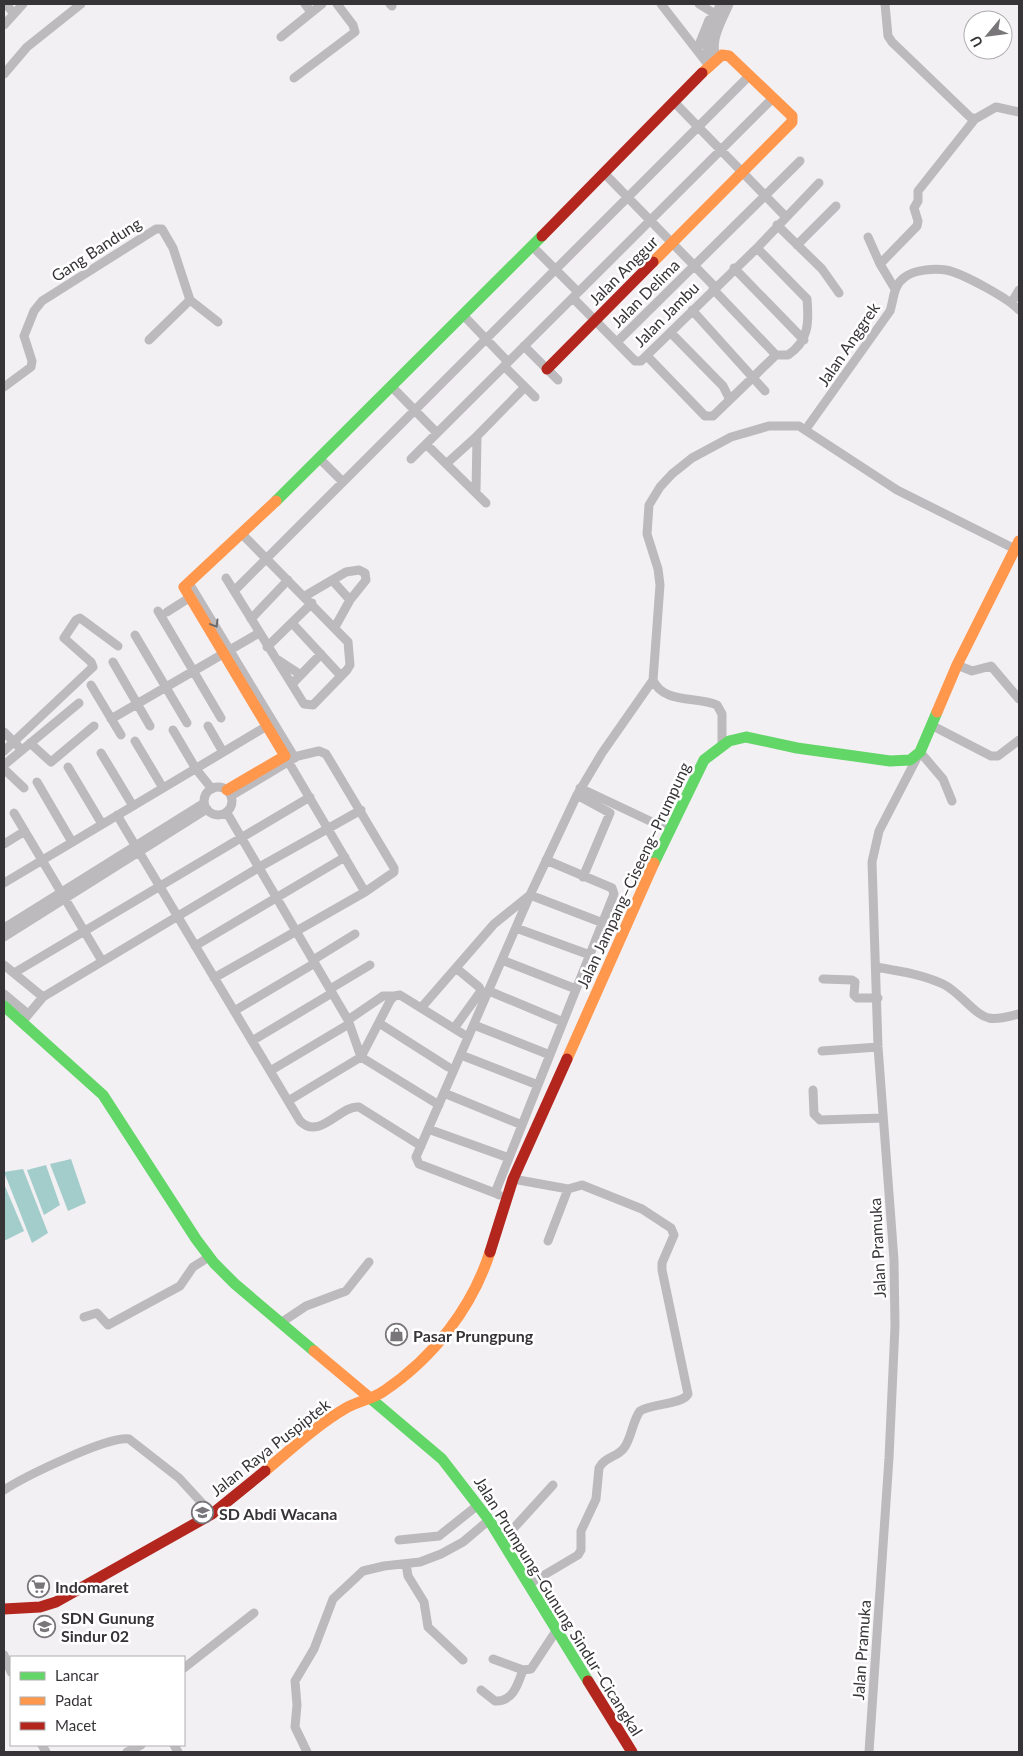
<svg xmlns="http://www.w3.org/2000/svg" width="1023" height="1756" font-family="Lato,sans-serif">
	<rect width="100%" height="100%" fill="#f3f0f4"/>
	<path fill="#a2cdcb" d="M71 1159 86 1203 68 1211 50 1164Z
		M46 1165 60 1205 44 1215 27 1170Z
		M23 1169 48 1233 32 1243 4 1172Z
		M4 1184 24 1231 4 1241Z"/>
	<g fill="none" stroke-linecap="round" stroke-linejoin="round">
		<path stroke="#bdbabe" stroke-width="9" d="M6 4 14 14
			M305 4 311 12
			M390 4 392 6
			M661 4 710 67
			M699 4 712 12
			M885 4 888 36 892 42 970 117 975 119 996 107 1019 112
			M4 25 23 4
			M281 37 322 4
			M697 50 709 20
			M718 59C707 44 723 19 729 4
			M713 62C698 49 715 20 720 4
			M4 74 27 47 81 4
			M294 78 355 32 353 25 337 4
			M675 103 785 216
			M604 173 715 287
			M777 225 822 269 839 293
			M868 237 880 264 895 289
			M797 245 836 206
			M533 247 578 292
			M880 264 917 226 918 221 914 208 918 201V191L975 119
			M734 268 804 340
			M713 289 776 355
			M573 298 635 361H641L757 248 819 183
			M1012 302 1019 290
			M692 310 765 391
			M464 316 508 362
			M671 333 723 386 729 398
			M149 340 190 300
			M617 342 800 161
			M524 346 558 380
			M647 356 705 416H713L776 355H788C809 341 809 322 807 299L757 248
			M504 366 535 397
			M4 387 31 367 32 361 24 336 34 311 42 301 156 229H162L173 248 190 300 218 322
			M392 387 437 433
			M806 429 890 311C894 299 893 285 905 277 914 270 934 268 946 270 962 273 1008 298 1019 310
			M426 444 486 503
			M320 459 343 482
			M411 459 773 98
			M446 464 477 436 525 387
			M476 492 477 436
			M226 578 304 704 313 705 347 670 350 665 348 642 242 534
			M332 580 350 600
			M189 583 295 758
			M234 591 750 75
			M305 596 346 572 359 570 365 573 366 580 350 600 335 627
			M158 611 221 718
			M167 612 189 598
			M251 619 288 580
			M292 623 341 676
			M135 635 187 723
			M267 647 312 603
			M278 660 301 675
			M113 662 150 726
			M957 665 972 671 991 666 1019 699
			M292 684 321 654
			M91 685 121 735
			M111 719 259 633
			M931 725 991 756H998L1019 740
			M208 726 223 752
			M173 730 196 769 212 789
			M4 732 18 746
			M135 741 163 788
			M30 743 51 762 94 726
			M722 745V714L717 705C697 696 663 704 653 680L660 585 658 569 647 534 649 505 660 487 672 474 692 458 731 437 769 426H799L897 490 1015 549
			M4 751 93 667 91 662 64 638 76 620 80 618 118 646
			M101 753 133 806
			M290 754 285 756 365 892
			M4 765 79 703
			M68 767 102 824
			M4 769 24 788
			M37 782 72 842
			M204 801a14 14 0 1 1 28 0a14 14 0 1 1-28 0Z
			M580 788 669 830
			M577 795 602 753 653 680
			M231 796 293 759
			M14 813 102 961
			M227 813 348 1020 361 1057 439 1105
			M117 815 300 1121C320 1141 340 1105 359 1107L421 1146
			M4 844 25 831
			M4 883 267 726
			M4 928 204 803
			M516 928 590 955
			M4 937 207 809
			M195 946 345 857
			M313 960 355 934
			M502 960 576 989
			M4 965 43 997 263 865 361 810
			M876 967C899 971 921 974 943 984 960 992 973 1014 989 1018 998 1020 1010 1016 1019 1014
			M14 973 310 797
			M214 978 365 892 394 872V868L326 754 319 751 298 756
			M823 979 852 980 855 982 854 995 857 998H878
			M330 989 370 965
			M489 991 563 1022
			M4 994 28 1014
			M421 1008 494 924 530 895 603 923
			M234 1011 315 963
			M348 1020 383 996H394
			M22 1022 43 997
			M379 1023 448 1067
			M474 1025 550 1055
			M455 1027 481 991 479 987 456 968
			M252 1041 332 993
			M822 1051 878 1047
			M461 1055 538 1085
			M270 1071 349 1024
			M813 1090 814 1114 820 1120 883 1118
			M444 1093 522 1125
			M288 1101 361 1057 390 1001 394 996 400 995 463 1034
			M428 1129 509 1158
			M513 1179 568 1189 582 1185 642 1209 671 1228 674 1235 662 1263V1270L688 1394C682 1405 653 1403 640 1411 632 1422 632 1437 624 1448 618 1457 604 1457 599 1468L596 1499 581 1531V1550L578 1555 529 1584
			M495 1193 419 1164 416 1157 530 895 577 795 610 813 583 877
			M499 1195 495 1193 614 894 612 888 546 860
			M548 1241 568 1189
			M84 1317 97 1313 108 1325 180 1286 193 1267 209 1257
			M282 1322 306 1306 346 1291 369 1262
			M4 1490C24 1477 107 1436 129 1439L179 1478 212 1514
			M399 1540 439 1536 478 1505
			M502 1541 553 1485
			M406 1564 408 1576 424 1602 428 1627 463 1660
			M4 1655 11 1672
			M493 1659 523 1670 531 1669 556 1631
			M184 1668 254 1613
			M481 1690 495 1701C513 1702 518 1684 523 1670
			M42 1745 46 1752
			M174 1745 178 1752
			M127 1752 141 1745
			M307 1752 295 1727 297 1705 295 1681 314 1649 333 1599 363 1571 384 1566 420 1562 441 1554 463 1542 489 1520
			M869 1752 889 1458 895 1326 894 1260 878 1047 872 862 879 831 920 752 943 779 952 801"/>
		<path stroke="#63d668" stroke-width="11" d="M276 501 542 236
			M654 863 704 760 729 741 746 737 797 748 890 761 910 760 920 752 937 712
			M4 1006 103 1095 196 1239 214 1263 235 1284 314 1351
			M370 1398 442 1459 489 1520 588 1681"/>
		<path stroke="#ff974d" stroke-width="11" d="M653 262 792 122V116L729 56 722 55 702 73
			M937 712 957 665 1019 541
			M227 790 285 756 184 587 276 501
			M567 1059 654 863
			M314 1351 370 1398
			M265 1471C291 1449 317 1425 346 1408 358 1401 373 1399 384 1391 433 1358 472 1308 490 1252"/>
		<path stroke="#b3261e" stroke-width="11" d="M542 236 702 73
			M547 369 653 262
			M490 1252 513 1179 567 1059
			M4 1609 40 1607 56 1602 212 1514 265 1471
			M588 1681 632 1752"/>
	</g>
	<defs><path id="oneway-chevron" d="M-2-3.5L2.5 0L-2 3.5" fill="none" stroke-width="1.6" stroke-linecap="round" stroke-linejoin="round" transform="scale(1.25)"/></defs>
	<use stroke="#6d6a6d" href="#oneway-chevron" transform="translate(215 624) rotate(59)"/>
	<defs>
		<symbol id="shop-ring" viewBox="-11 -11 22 22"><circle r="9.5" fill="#fff" stroke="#797679" stroke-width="1.5"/><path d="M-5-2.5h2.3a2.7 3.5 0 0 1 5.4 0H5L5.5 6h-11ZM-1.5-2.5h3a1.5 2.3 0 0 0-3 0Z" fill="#797679"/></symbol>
		<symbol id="school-ring" viewBox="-11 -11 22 22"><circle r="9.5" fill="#fff" stroke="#797679" stroke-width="1.5"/><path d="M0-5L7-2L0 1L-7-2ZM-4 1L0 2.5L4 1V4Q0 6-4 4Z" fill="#797679"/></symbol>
		<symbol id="supermarket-ring" viewBox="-11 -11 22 22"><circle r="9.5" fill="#fff" stroke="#797679" stroke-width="1.5"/><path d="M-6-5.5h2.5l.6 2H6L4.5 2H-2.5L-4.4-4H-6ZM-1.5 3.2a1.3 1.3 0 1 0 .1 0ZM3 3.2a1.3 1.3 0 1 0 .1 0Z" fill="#797679"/></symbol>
	</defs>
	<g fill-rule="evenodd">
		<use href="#shop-ring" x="384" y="1322" width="25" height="25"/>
		<use href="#school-ring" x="190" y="1500" width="25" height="25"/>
		<use href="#supermarket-ring" x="26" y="1574" width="25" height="25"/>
		<use href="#school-ring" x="32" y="1614" width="25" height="25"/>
	</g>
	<g text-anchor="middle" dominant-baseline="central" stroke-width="5" stroke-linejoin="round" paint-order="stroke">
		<g font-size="16" fill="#373437" stroke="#fff">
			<text transform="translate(96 249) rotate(-33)">Gang Bandung</text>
			<text transform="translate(623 270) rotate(-45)">Jalan Anggur</text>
			<text transform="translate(645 293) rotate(-45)">Jalan Delima</text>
			<text transform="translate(666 314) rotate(-45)">Jalan Jambu</text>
			<text transform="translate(848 344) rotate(-56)">Jalan Anggrek</text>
			<text transform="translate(633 875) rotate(-65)">Jalan Jampang–Ciseeng–Prumpung</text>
			<text transform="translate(877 1248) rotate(-93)">Jalan Pramuka</text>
			<text transform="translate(270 1447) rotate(-38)">Jalan Raya Puspiptek</text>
			<text transform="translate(559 1606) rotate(58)">Jalan Prumpung–Gunung Sindur–Cicangkal</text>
			<text transform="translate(861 1650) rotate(-86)">Jalan Pramuka</text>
		</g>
		<g font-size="16" font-weight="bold" fill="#373437" stroke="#fff" text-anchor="start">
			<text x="413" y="1335">Pasar Prungpung</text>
			<text x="219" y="1513">SD Abdi Wacana</text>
			<text x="55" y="1586">Indomaret</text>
			<text x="61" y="1617">SDN Gunung<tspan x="61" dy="18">Sindur 02</tspan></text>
		</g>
	</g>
	<rect width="1023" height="1756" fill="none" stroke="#373437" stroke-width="10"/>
	<rect x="10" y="1656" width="175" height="90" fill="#ffffff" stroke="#afaeaf"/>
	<rect x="20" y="1672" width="25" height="8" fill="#63d668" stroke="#afaeaf"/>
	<text x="55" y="1681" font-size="15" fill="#373437">Lancar</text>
	<rect x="20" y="1697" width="25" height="8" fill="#ff974d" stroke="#afaeaf"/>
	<text x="55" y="1706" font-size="15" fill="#373437">Padat</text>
	<rect x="20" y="1722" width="25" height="8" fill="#b3261e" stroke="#afaeaf"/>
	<text x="55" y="1731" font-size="15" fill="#373437">Macet</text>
	<g transform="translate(988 35) rotate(241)"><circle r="24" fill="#ffffff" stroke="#afaeaf"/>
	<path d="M0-4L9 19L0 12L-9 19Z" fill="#797679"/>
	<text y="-8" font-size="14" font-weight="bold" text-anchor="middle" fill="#373437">U</text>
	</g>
</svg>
